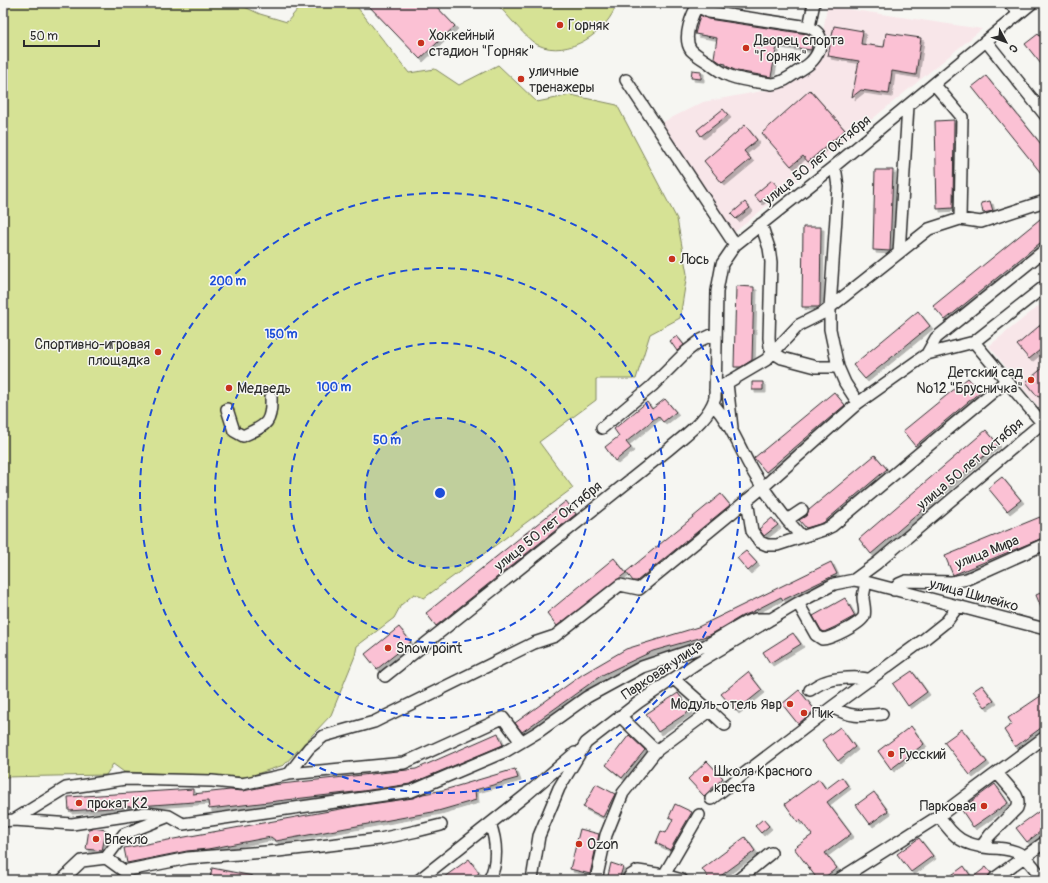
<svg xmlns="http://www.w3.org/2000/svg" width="1048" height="883" font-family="Pangolin,sans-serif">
	<defs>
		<filter id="shadow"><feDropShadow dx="3" dy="3" stdDeviation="0" flood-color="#0004"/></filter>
	</defs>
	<rect width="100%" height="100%" fill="#f6f6f2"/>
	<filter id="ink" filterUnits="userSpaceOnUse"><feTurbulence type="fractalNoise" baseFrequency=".025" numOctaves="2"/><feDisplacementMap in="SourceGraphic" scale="8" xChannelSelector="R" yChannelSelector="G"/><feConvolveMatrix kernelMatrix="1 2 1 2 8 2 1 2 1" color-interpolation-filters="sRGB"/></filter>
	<g filter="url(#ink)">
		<path fill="#f8e6e9" d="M827 6 982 29 730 236 659 124 703 102 779 88 818 65Z
			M1045 301V415L989 346Z"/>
		<path fill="#d6e295" stroke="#808660" d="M3 3H236L260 14 287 22 303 3H354L409 73 435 69 459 85 498 65 537 102 571 95 617 105 677 219 687 274 680 318 650 334 636 379H596V400L539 442 573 488 424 598 414 594 401 605 394 618 357 646 355 656 331 715 284 765 247 777 124 772 113 764 106 775 3 777Z
			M496 3H617C608 32 568 59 538 45 528 41 505 12 496 3Z"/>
		<path fill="#fbc1d4" stroke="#2b2b2b" filter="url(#shadow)" d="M366 3H433L455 26 420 59Z
			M700 15 708 19 807 34 813 39 811 50 777 45 771 77 737 71 726 66V64L721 63 714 58 717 38 695 34Z
			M834 26 863 31 861 44 884 47 886 33 921 38 916 75 892 71 889 94 861 90 852 97 859 61 828 56Z
			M1038 34 1045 42V69L1025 44Z
			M692 70 701 71V79L691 78Z
			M986 76 1045 149V178L972 87Z
			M810 90 845 130 808 162 803 156 791 166 762 133Z
			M723 109 728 115 701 136 697 130Z
			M954 120 953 208 937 209 935 121Z
			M745 125 757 140 744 151 751 159 722 183 704 161Z
			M875 170H893L890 251 873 250Z
			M772 180 778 187 760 202 754 195Z
			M990 201 993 211 983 213 981 203Z
			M745 202 750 208 736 219 731 214Z
			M1045 215V239L945 320 933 306Z
			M803 227H821L820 306 818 307H802Z
			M736 286 754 287 752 360 741 367H734Z
			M918 311 930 326 865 379 853 365Z
			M1045 321V346L1029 359 1017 345Z
			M677 336 684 345 677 351 670 341Z
			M1045 366V392L1038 397 1026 382Z
			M968 378 980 392 915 446 903 431Z
			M752 382H763V390H752Z
			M834 392 845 405 766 472 754 458Z
			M665 399 676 412 663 422 658 416 626 442 631 448 615 461 605 447 619 436 614 429 647 402 652 409Z
			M986 430 998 444 932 500 933 501 871 554 859 539Z
			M875 455 887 469 823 523 806 528 799 520 806 516 809 510Z
			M1002 477 1021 500 1007 511 988 488Z
			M721 494 730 505 637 581H633L626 572Z
			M566 501 576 514 436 626 426 613Z
			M1040 517 1045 528V537L953 575 945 556Z
			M772 518 778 525 764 536 759 529Z
			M746 551 757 563 748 571 737 558Z
			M614 558 626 573 557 626 547 613Z
			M831 562 837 574 783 600 781 597 750 613 742 616 710 635 653 651 602 675 522 732 515 723 583 674 626 649 698 627Z
			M1045 591V617L1036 595Z
			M845 598 855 616 835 627 824 632 821 630 813 616Z
			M399 627 411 642 377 669 365 654Z
			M793 633 801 644 770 663 763 652Z
			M912 671 927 692 908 706 893 684Z
			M748 672 762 690 736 711 721 694Z
			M982 685 994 701 985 707 973 691Z
			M799 690 815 710 798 724 782 704Z
			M678 693 690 711 658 732 646 714Z
			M1045 693V725L1015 747 1004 730 1012 724 1008 718Z
			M911 726 924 744 891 769 878 751Z
			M840 727 855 747 838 761 822 740Z
			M962 729 987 762 970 775 944 742Z
			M498 733 503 745 410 784 363 791 209 809 208 801 69 811 68 797 193 789V794L230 790 243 791 272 785 416 769Z
			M629 735 645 750 622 778 606 765Z
			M707 761 723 778 704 796 688 779Z
			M515 769 518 778 475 790 476 800 438 811 276 841 271 837 208 849 187 851 127 863 124 848 357 806 413 798 423 794 444 790Z
			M842 777 848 786 827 802 851 834 825 853 837 868 821 880H818L794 848 812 835 800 820 798 822 785 804 819 779 826 789Z
			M596 784 615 794 603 817 583 807Z
			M995 784 1008 803 973 827 961 809Z
			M874 792 888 811 870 824 856 805Z
			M675 804 692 812 670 850 656 843 661 831 666 833 673 819 669 817Z
			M1045 807V828L1027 842 1016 828Z
			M763 819 769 826 761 833 755 826Z
			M93 828 106 830 102 851 86 849 89 829Z
			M580 829 599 834 590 874 570 869Z
			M745 837 755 851 715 880H710L702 869Z
			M919 838 933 856 911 872 897 854Z
			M469 859 479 873 470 880H440Z
			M611 863 623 867 619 880H607Z
			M964 866 972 878 986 867 991 873 988 876V880H945Z
			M212 868 253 876 252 880H218L210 878Z"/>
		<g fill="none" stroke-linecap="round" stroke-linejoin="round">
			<defs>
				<path id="minor" d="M1009 3 1020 13
					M697 6 709 12 809 27C813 29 817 31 819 35 824 43 817 57 810 63 807 66 802 69 797 72 790 77 782 83 772 84 759 82 743 81 730 76 722 73 715 68 709 63 703 59 696 55 691 50 682 38 692 14 699 3
					M809 27 814 3
					M986 41 1045 115
					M626 80 735 245
					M934 84 962 117 960 219
					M832 168 836 173 838 187 830 308V329L838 367 845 383 858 403
					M761 224 769 248 771 262 769 338 770 347 774 353 782 358 816 367H838
					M899 253 908 106
					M927 354 936 338 1045 250
					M727 383 732 428
					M715 390 766 360 799 325 823 313 929 229 960 219 981 222 1045 201
					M713 404C731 424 739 447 752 470 762 488 775 504 787 520
					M227 409 234 431 243 436C266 425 272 424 271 397
					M602 428 652 386 687 351 701 340 716 333
					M747 500 752 531 760 542 767 545H777L826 529 832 526 1006 381
					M802 510 787 520 802 537
					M854 580 877 563 1042 423 974 342
					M894 590 899 584 906 581 952 582 967 579 1045 544
					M798 603 816 635 822 639C830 639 861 624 864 616 866 610 863 603 863 597 864 592 865 587 866 582
					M385 676 669 449C686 434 708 420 715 398L717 291 722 264 735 245 832 168 1032 3
					M810 690C815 687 820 683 825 682 834 678 861 676 870 680
					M832 707C851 718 862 716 882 714
					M710 711 725 725
					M620 716 656 751
					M289 774 404 763 503 718 521 742
					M711 799 832 707 922 641 947 621 958 606
					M939 816C955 839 963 845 991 848 999 848 1008 849 1016 852 1027 856 1036 870 1043 880
					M14 820 66 788 125 779 212 781 242 784 289 774 309 748 324 736 374 722 534 643 555 636 620 585 639 589 762 488 858 403 927 354 974 342 1045 286
					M3 821 14 820 72 824 146 813 169 816 183 824 412 791 506 751 538 732 587 697 642 667 705 646 746 622 756 619H771
					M981 847 990 835 1017 808C1019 803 1019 800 1016 795L997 773
					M106 858 124 871 188 858 278 851 380 839 417 831 441 825
					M664 875 682 880
					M995 878 1045 842
					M62 880 82 861 106 858 124 834 167 817
					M419 880 526 795 575 753
					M489 880C498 864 497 841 490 824
					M532 880 539 836 559 788 586 743 639 702 697 663 798 603 834 584 854 580 866 582 1045 629
					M596 880 606 835 623 793 656 751 710 711 674 679
					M628 880 630 876 638 871 664 875 699 815
					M738 880 771 853
					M838 880 854 870
					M854 880V870L939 816 1045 737"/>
			</defs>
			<use href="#minor" stroke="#2b2b2b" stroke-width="14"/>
			<use href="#minor" stroke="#f6f6f2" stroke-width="11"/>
		</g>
	</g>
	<circle cx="440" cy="493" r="75" fill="#1d4ed8" fill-opacity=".12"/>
	<g fill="none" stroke="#1d4ed8" stroke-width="2" stroke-dasharray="7 5">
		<circle cx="440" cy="493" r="75"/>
		<circle cx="440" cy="493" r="150"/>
		<circle cx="440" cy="493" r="225"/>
		<circle cx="440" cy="493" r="300"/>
	</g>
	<g fill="#c8321e" stroke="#f6f6f2" stroke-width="1.5">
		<circle cx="560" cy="25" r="4"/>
		<circle cx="421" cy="43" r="4"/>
		<circle cx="746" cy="48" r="4"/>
		<circle cx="521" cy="79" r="4"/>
		<circle cx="672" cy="259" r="4"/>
		<circle cx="158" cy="352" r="4"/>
		<circle cx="1031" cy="380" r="4"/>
		<circle cx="229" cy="388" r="4"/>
		<circle cx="388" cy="648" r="4"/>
		<circle cx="790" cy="704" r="4"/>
		<circle cx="804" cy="713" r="4"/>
		<circle cx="891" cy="754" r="4"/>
		<circle cx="706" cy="779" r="4"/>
		<circle cx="79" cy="803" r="4"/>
		<circle cx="984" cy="806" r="4"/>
		<circle cx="96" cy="839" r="4"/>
		<circle cx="579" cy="844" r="4"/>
	</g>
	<g text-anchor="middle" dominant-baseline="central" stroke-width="3" stroke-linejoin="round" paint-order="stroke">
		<g font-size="14" fill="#2b2b2b" stroke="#f6f6f2" text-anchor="start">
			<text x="568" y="25">Горняк</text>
			<text x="429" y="35">Хоккейный<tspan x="429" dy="16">стадион "Горняк"</tspan></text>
			<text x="754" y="40">Дворец спорта<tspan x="754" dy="16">"Горняк"</tspan></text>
			<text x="529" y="71">уличные<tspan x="529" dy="16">тренажеры</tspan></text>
			<text x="680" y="259">Лось</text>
			<text x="150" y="344" text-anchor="end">Спортивно-игровая<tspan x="150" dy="16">площадка</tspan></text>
			<text x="1023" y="372" text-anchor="end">Детский сад<tspan x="1023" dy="16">№12 "Брусничка"</tspan></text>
			<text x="237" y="388">Медведь</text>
			<text x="396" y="648">Snow point</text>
			<text x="782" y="704" text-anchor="end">Модуль-отель Явр</text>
			<text x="812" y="713">Пик</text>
			<text x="899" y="754">Русский</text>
			<text x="714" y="771">Школа Красного<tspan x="714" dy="16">креста</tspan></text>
			<text x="87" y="803">прокат К2</text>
			<text x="976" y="806" text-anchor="end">Парковая</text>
			<text x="104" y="839">Впекло</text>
			<text x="587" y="844">Ozon</text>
		</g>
		<g font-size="14" fill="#2b2b2b" stroke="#f6f6f2">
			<text transform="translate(817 160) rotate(-39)">улица 50 лет Октября</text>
			<text transform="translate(970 464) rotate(-40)">улица 50 лет Октября</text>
			<text transform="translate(548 526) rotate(-39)">улица 50 лет Октября</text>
			<text transform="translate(987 552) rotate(-22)">улица Мира</text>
			<text transform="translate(974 595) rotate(15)">улица Шилейко</text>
			<text transform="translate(662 670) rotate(-34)">Парковая улица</text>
		</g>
	</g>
	<circle cx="440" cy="493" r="6" fill="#1d4ed8" stroke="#f6f6f2" stroke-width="2"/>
	<g font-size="12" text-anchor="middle" font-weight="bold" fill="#1d4ed8" stroke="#f6f6f2" stroke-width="3" stroke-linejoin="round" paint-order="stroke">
		<text x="228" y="285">200 m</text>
		<text x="281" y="338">150 m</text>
		<text x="334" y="391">100 m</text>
		<text x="387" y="444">50 m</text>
	</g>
	<rect width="1048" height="883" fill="none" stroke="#f6f6f2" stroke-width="16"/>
	<rect x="8" y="8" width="1032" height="867" fill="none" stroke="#2b2b2b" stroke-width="1.5" filter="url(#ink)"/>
	<g transform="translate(1006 42) rotate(131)" stroke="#f6f6f2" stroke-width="3" paint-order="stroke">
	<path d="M0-3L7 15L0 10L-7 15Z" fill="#2b2b2b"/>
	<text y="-6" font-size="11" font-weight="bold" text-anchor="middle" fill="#2b2b2b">С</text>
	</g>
	<path d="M24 40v6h75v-6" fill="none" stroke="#2b2b2b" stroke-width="2"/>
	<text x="30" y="40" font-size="12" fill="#2b2b2b" stroke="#f6f6f2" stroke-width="3" paint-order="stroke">50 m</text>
</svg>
